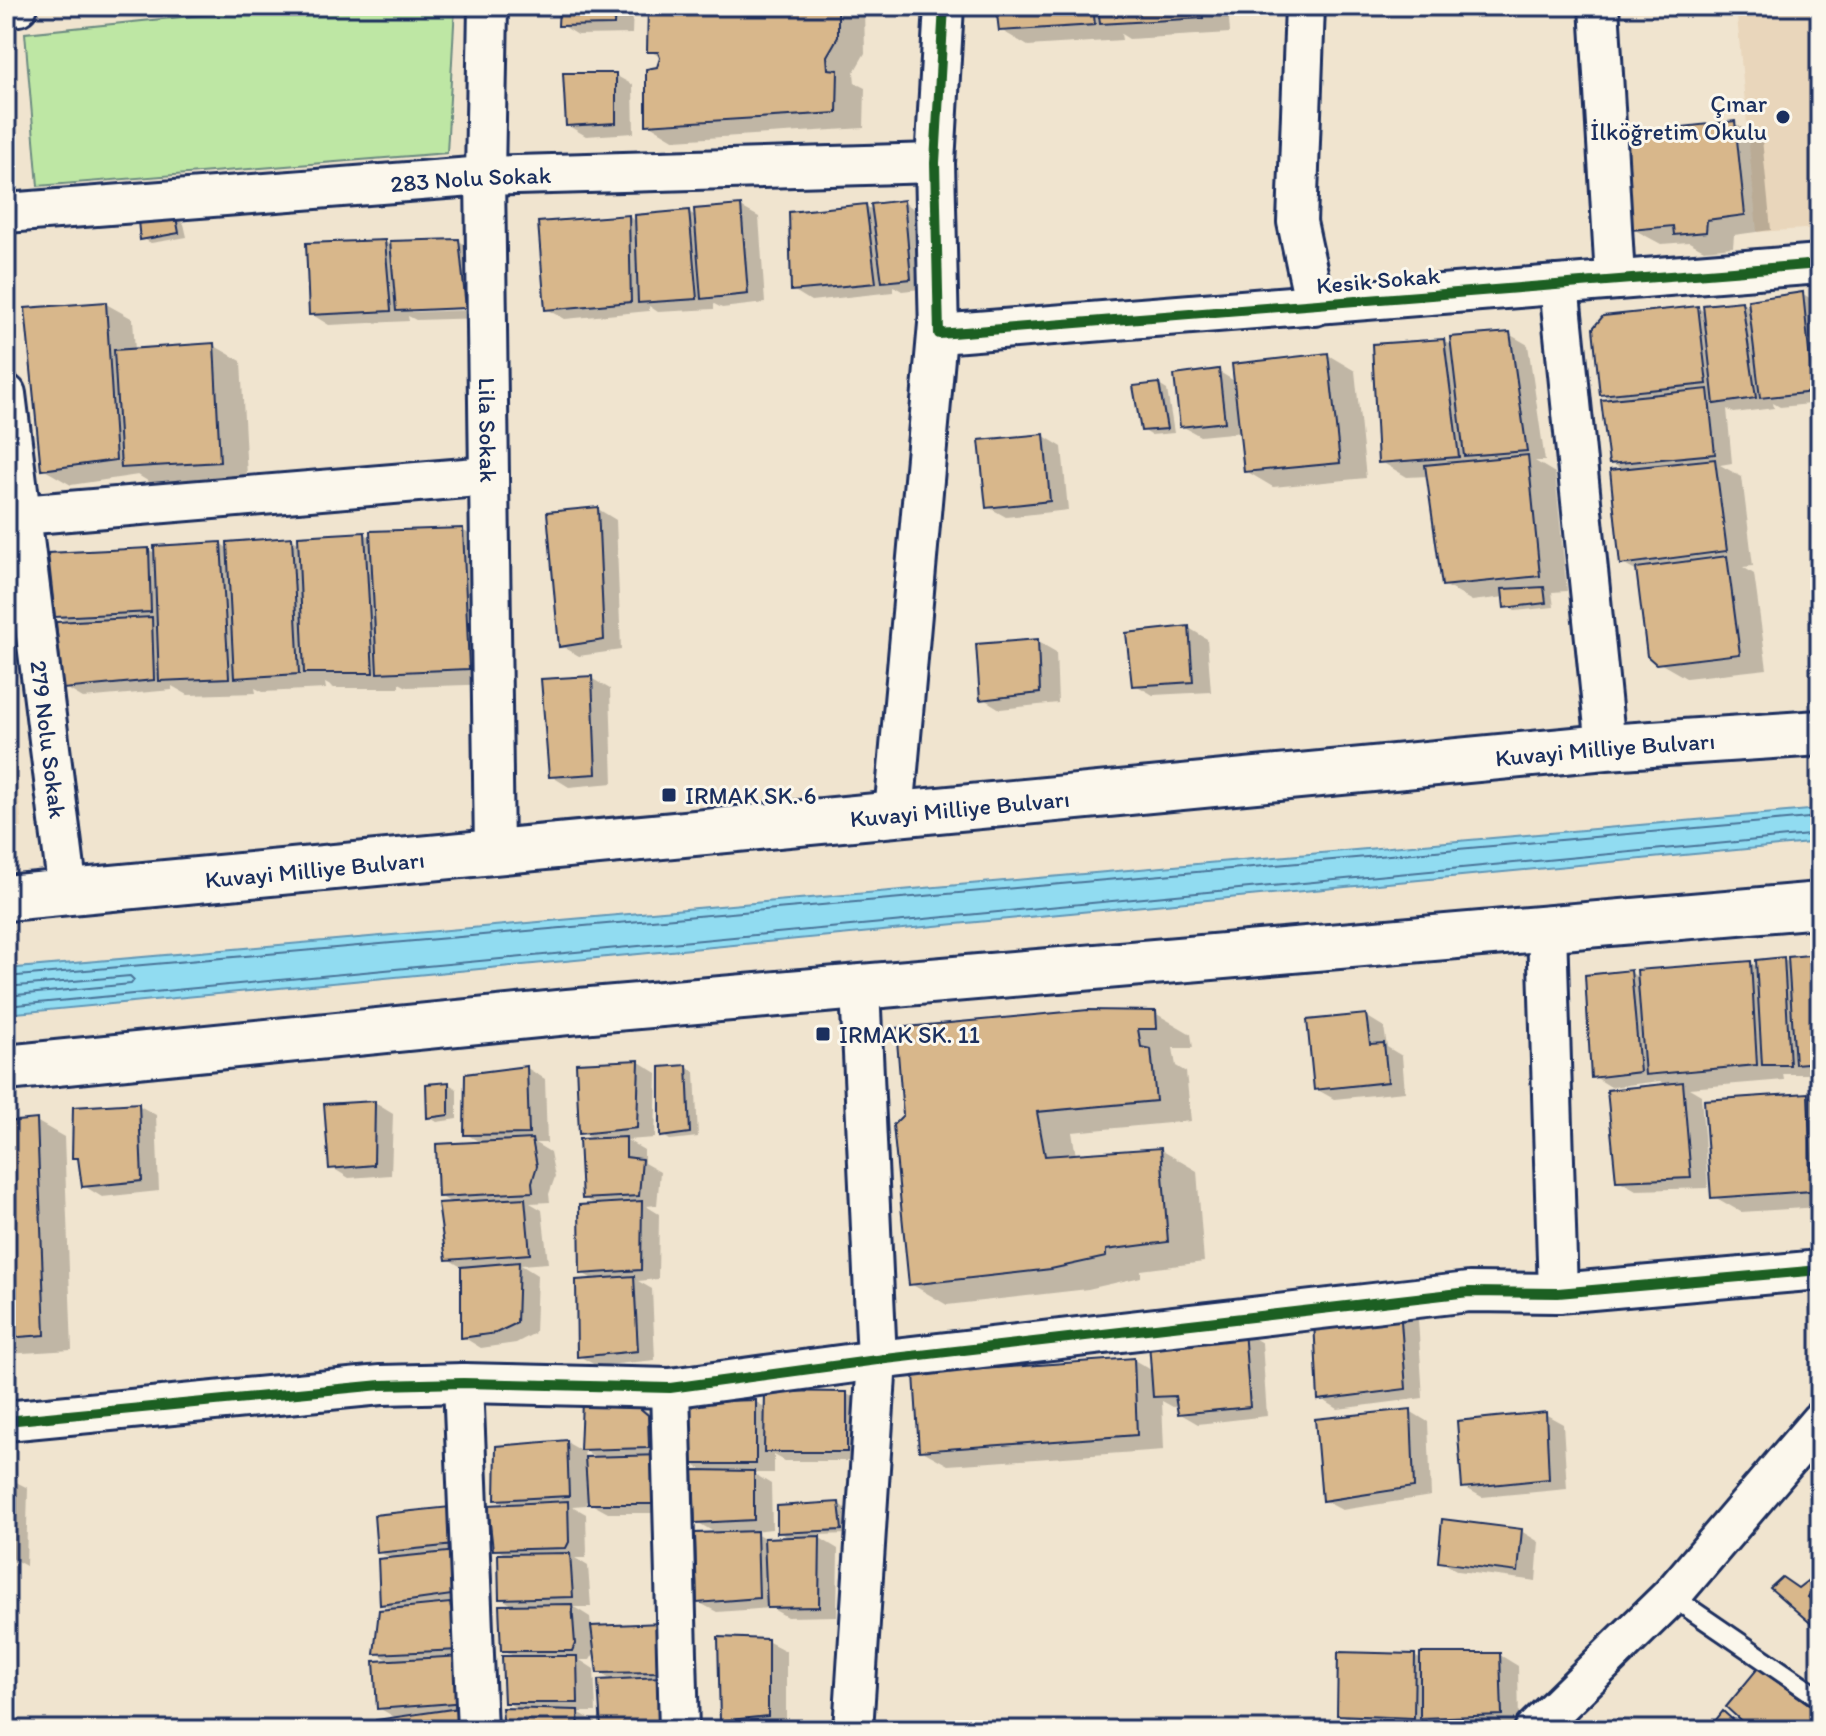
<svg xmlns="http://www.w3.org/2000/svg" width="1826" height="1736" font-family="Itim,sans-serif">
	<rect width="100%" height="100%" fill="#f0e4cf"/>
	<filter id="ink" filterUnits="userSpaceOnUse"><feTurbulence type="fractalNoise" baseFrequency=".0125" numOctaves="2"/><feDisplacementMap in="SourceGraphic" scale="16" xChannelSelector="R" yChannelSelector="G"/><feConvolveMatrix kernelMatrix="1 2 1 2 8 2 1 2 1" color-interpolation-filters="sRGB"/></filter>
	<g filter="url(#ink)">
		<path fill="#e9d6bb" d="M1736 6H1820V228L1757 232Z
			M6 652 22 828 6 829Z"/>
		<path fill="#bee7a4" stroke="#6c8b81" stroke-width="2" d="M290 6H455L447 153 38 186 25 33Z"/>
		<path fill="#91dcf1" stroke="#6297b6" stroke-width="2" d="M1820 809V842L6 1014V969Z"/>
		<path fill="#0003" fill-rule="evenodd" d="M561 6H633L632 34 578 35 560 24Z
			M650 6H862L864 8 865 53 854 72 855 83 865 88 864 128 675 140 648 124 662 58 650 51Z
			M998 6H1228L1230 33 1129 39 1121 34 1122 40 1028 46 1001 30Z
			M615 75 633 85 634 133 586 136 567 125Z
			M1734 123 1762 139 1771 230 1734 235 1733 247 1704 250 1689 242 1661 244 1633 229Z
			M903 202 921 213 929 288 902 291 893 286V292L811 301 793 290 866 206 874 211Z
			M741 207 759 217 765 303 722 308 714 304V309L658 312 649 306V311L565 319 547 309 629 217 638 222 689 212 697 217Z
			M176 219 184 224 187 237 151 243 142 238Z
			M459 241 477 252 484 318 416 320 408 316 409 321 329 325 311 314 385 242 393 246ZM476 306V310L412 312V308Z
			M1803 294 1820 304V403L1780 407 1773 403 1774 408 1734 413 1727 409 1732 463 1720 465 1742 477 1753 566 1743 567 1754 574 1767 669 1686 678 1658 662 1639 573 1621 563 1624 470 1611 463 1614 401 1602 394 1698 308 1706 313 1742 303 1751 308Z
			M106 304 133 319 135 351 213 345 241 361 247 477 151 483 138 475 71 485 43 469Z
			M1509 334 1528 345 1545 461H1535L1555 473 1567 591 1552 592 1554 607 1515 611 1506 606 1505 597 1472 601 1444 585 1429 476 1407 477 1380 461 1443 341 1453 346Z
			M1328 355 1355 371 1366 478 1273 487 1246 471 1242 432 1200 436 1182 426 1218 371 1236 382Z
			M1159 385 1167 390 1174 433 1151 435 1143 430Z
			M1044 436 1062 447 1068 510 1006 517 988 507Z
			M598 509 616 520 621 650 579 656 560 645Z
			M462 530 490 546 496 684 407 687 399 683V688H334L325 683 326 689 263 692 255 688 256 693 188 695 172 686V690L83 698 64 687 70 624 57 616 149 550 157 554 221 544 229 549 291 539 300 544 364 534 373 538Z
			M1189 628 1207 639 1211 692 1153 695 1134 684Z
			M1037 641 1056 652 1058 703 1000 709 982 698Z
			M591 678 610 689 613 783 569 787 551 776Z
			M1820 956V1076L1807 1069 1808 1074H1783L1784 1080 1689 1088 1701 1095 1708 1188 1636 1190 1618 1180 1668 1086 1660 1081 1611 1087 1593 1076 1630 972 1639 978 1750 963 1758 967 1783 959 1791 964Z
			M1155 1013 1191 1034 1193 1048H1173L1176 1066 1186 1072 1191 1121 1072 1132 1076 1156 1161 1150 1197 1171 1204 1262 1141 1270V1277L1088 1289 947 1305 911 1284 895 1126Z
			M1366 1016 1384 1027 1387 1047 1402 1056 1405 1092 1334 1099 1316 1089Z
			M639 1062 657 1073 655 1138 627 1140 644 1150V1163L660 1172 657 1205 646 1206 659 1214 658 1279 638 1281 652 1289 655 1360 597 1366 579 1356 596 1281 582 1273 598 1206 584 1198 595 1141 581 1132 579 1065Z
			M686 1067 695 1072 698 1137 670 1140 662 1135Z
			M527 1068 545 1079 547 1143H535L550 1152 555 1177 549 1194 550 1202 530 1203 542 1210 548 1263 521 1265 537 1275 535 1333 516 1343 481 1348 463 1337V1268L448 1259 453 1204 440 1196 483 1144 466 1134Z
			M449 1084 457 1089V1119L437 1122 429 1117Z
			M1807 1095 1820 1102V1096V1207L1741 1212 1713 1196Z
			M375 1103 393 1114 391 1175 349 1178 331 1167Z
			M138 1105 156 1115 159 1191 102 1197 84 1186 81 1161 74 1157Z
			M36 1121 64 1137 72 1350 6 1354V1124Z
			M1399 1309 1418 1320 1423 1398 1338 1409 1320 1398Z
			M1244 1332 1262 1343 1267 1416 1198 1424 1179 1413V1406L1173 1407 1162 1401 1164 1450 948 1465 921 1450 1134 1360 1153 1371Z
			M847 1394 865 1405V1461H785L774 1455V1473H753L771 1484 772 1529 752 1531 768 1540 791 1539 779 1532 838 1504 847 1509 850 1534 815 1535 838 1549 837 1616 787 1617 771 1608 717 1612 698 1602 719 1535 697 1522 706 1472 691 1463 756 1402 766 1408Z
			M629 1401 648 1412 665 1427 679 1513H608L586 1501 587 1505 572 1506 586 1514 587 1553 585 1558H575L588 1566 591 1607H574L590 1617 591 1628 661 1625 680 1730 603 1729 614 1681 598 1672 596 1650 590 1660H580L594 1669 596 1712H578L596 1722V1730H506L520 1710 506 1702 517 1658 503 1650 515 1607 501 1598 508 1556 495 1548 511 1506 497 1499 566 1442 582 1451 584 1403ZM584 1450 599 1459H585Z
			M1410 1411 1428 1422 1431 1496 1342 1510 1323 1500Z
			M1545 1414 1563 1424 1567 1489 1482 1497 1464 1487Z
			M6 1477 28 1488 26 1566 6 1555Z
			M450 1509 483 1712 379 1730 398 1719 379 1708 393 1662 376 1653 393 1611 382 1604 392 1559 379 1552Z
			M1521 1531 1539 1542 1536 1581 1458 1571 1440 1561Z
			M1811 1581 1820 1586V1596L1816 1603 1820 1606V1628L1799 1590Z
			M767 1641 786 1651V1726L740 1730 722 1720Z
			M1500 1655 1518 1666 1519 1725 1440 1727 1432 1723V1727L1357 1724 1339 1713 1414 1656 1422 1660Z
			M1758 1671 1820 1711V1730H1752Z
			M1724 1714 1751 1730H1711Z"/>
		<g fill="none" stroke-linecap="round" stroke-linejoin="round">
			<path stroke="#4a7499" stroke-width="2" d="M6 977 1820 817
				M6 987 130 976 134 980 131 984 6 996
				M6 1006 1820 834"/>
		</g>
		<path fill="#d8b78b" stroke="#1b2f5e" stroke-width="2" d="M559 6H615L614 25 558 26Z
			M648 6H838V37L827 56 828 69 838 70 837 113 646 125V69L657 67 660 58 658 52H647Z
			M996 6H1093L1095 25 999 31Z
			M1098 6H1202L1203 18 1100 24Z
			M563 73H616V123L566 126Z
			M1735 121 1745 215 1707 220 1706 232 1674 235 1673 226 1631 230 1621 134Z
			M904 200 911 279 882 282 871 204Z
			M866 204 876 283 791 291 789 212Z
			M741 205 748 294 701 299 694 209Z
			M689 210 697 299 638 303 635 215Z
			M629 215 631 302 545 310 538 222Z
			M176 217 179 233 140 240 138 221Z
			M459 239 466 308 396 311 390 241Z
			M385 240 391 311 309 315 306 243Z
			M1803 292 1813 392 1760 398 1748 300Z
			M1742 301 1756 398 1714 404 1703 305Z
			M106 302 116 460 41 470 25 308Z
			M1698 306 1707 384 1600 395 1593 328 1603 316Z
			M1510 332 1527 451 1464 456 1450 337Z
			M1444 339 1459 457 1378 463 1372 344Z
			M214 343 220 462 121 468 114 350Z
			M1328 353 1340 463 1244 472 1232 364Z
			M1219 369 1225 422 1180 427 1174 375Z
			M1159 383 1167 429 1141 431 1133 386Z
			M1708 389 1715 454 1609 464 1601 400Z
			M1044 434 1050 501 986 508 979 440Z
			M1528 455 1540 576 1442 586 1425 465Z
			M1715 459 1727 551 1620 565 1610 470Z
			M598 507 604 640 559 647 547 512Z
			M463 528 469 669 377 673 370 531Z
			M365 532 373 673H304L298 536Z
			M292 537 299 674 234 678 227 542Z
			M221 542 229 678 159 681 154 546Z
			M149 548 151 612 55 617 48 553Z
			M1727 556 1740 654 1656 664 1647 656 1636 568Z
			M1544 587 1546 603 1504 608 1502 589Z
			M152 617 154 680 63 689 56 622Z
			M1189 626 1193 682 1132 686 1126 633Z
			M1038 639 1040 693 980 700 976 644Z
			M592 676 596 774 549 777 541 679Z
			M1820 954V1062L1795 1064 1788 957Z
			M1784 957 1790 1065H1762L1756 960Z
			M1751 961 1757 1065 1645 1075 1637 970Z
			M1631 970 1640 1072 1591 1078 1585 975Z
			M1088 1010 1156 1011 1157 1029H1138L1141 1047 1151 1049 1156 1101 1037 1112 1045 1156 1161 1148 1168 1242 1106 1250V1257L1051 1269 909 1285 893 1125 903 1115 896 1028Z
			M1366 1014 1370 1044 1384 1043 1388 1082 1314 1090 1307 1020Z
			M639 1060 637 1128 579 1134 576 1063Z
			M687 1065 690 1133 660 1137V1067Z
			M527 1066 529 1134 464 1135 465 1074Z
			M449 1082V1115L427 1118 426 1084Z
			M1683 1082 1691 1178 1616 1181 1607 1090Z
			M1808 1093 1812 1191 1711 1198 1704 1100Z
			M375 1101 374 1165 329 1169 324 1104Z
			M139 1103 142 1181 82 1187 78 1158H72L73 1107Z
			M37 1119 45 1335 6 1338V1122Z
			M626 1137V1157L642 1159 639 1196 582 1199 579 1139Z
			M532 1139 537 1166 532 1182 533 1192 438 1197 436 1144Z
			M525 1198 530 1254 446 1260 438 1203Z
			M642 1201 641 1270 580 1274 579 1205Z
			M519 1262 517 1323 496 1333 461 1338V1267Z
			M634 1276 638 1351 577 1357 576 1280Z
			M1400 1307 1406 1389 1318 1400 1314 1321Z
			M1244 1330 1250 1407 1178 1414 1175 1396 1153 1397 1149 1342Z
			M1134 1358 1137 1435 919 1451 914 1374Z
			M765 1391 847 1392V1452H764Z
			M629 1399 648 1415 649 1448 580 1450 582 1401Z
			M756 1400V1464H689L690 1402Z
			M1411 1409 1414 1487 1322 1501 1315 1419Z
			M1546 1412 1549 1479 1462 1488 1457 1421Z
			M567 1440 569 1496 495 1500 496 1446Z
			M664 1455 660 1504H588L585 1457Z
			M693 1470 754 1471V1520L695 1523Z
			M6 1475H10L9 1557 6 1556Z
			M568 1501 569 1542 566 1548 493 1550 488 1505Z
			M839 1502 842 1530 777 1533V1506Z
			M450 1507 454 1545 377 1553 374 1515Z
			M1442 1519 1522 1529 1518 1572 1438 1562Z
			M757 1531 759 1598 697 1603 695 1533Z
			M820 1536 819 1607 767 1608 764 1538Z
			M457 1551 459 1594 380 1605 378 1559Z
			M570 1553 573 1597 499 1599 498 1554Z
			M1782 1577 1798 1588 1811 1578 1817 1583 1808 1597 1820 1606V1623L1816 1628 1770 1588Z
			M450 1603 459 1650 374 1654 379 1610Z
			M572 1604 575 1644 572 1651H501L499 1605Z
			M661 1623 663 1672 597 1673 591 1626Z
			M718 1637 768 1639V1716L720 1721Z
			M1338 1652 1415 1654 1414 1718 1337 1715Z
			M1420 1653H1500L1502 1715 1420 1718Z
			M463 1656 466 1702 377 1709 374 1661Z
			M502 1656H577L578 1703H504Z
			M1758 1668 1820 1712V1730H1751L1726 1707Z
			M662 1677V1727L601 1730 598 1680Z
			M466 1707 468 1730H377L376 1720Z
			M502 1708 578 1710 579 1730H504Z
			M1723 1711 1744 1730H1708Z"/>
		<g fill="none" stroke-linecap="round" stroke-linejoin="round">
			<defs>
				<path id="service" d="M1671 1596 1820 1698"/>
				<g id="minor">
					<path id="s1" d="M488 6 485 176 494 852"/>
					<path d="M944 6 935 163 939 334 1820 264"/>
					<path d="M1305 6 1297 222 1315 306"/>
					<path d="M1599 6 1615 278"/>
					<path d="M6 7 18 6"/>
					<path id="s2" d="M6 213 485 176 935 163"/>
					<path d="M1559 285 1606 747"/>
					<path id="s3" d="M6 394 68 893"/>
					<path d="M21 515 489 476"/>
					<path d="M894 814 938 324"/>
					<path d="M1547 929 1558 1293"/>
					<path d="M463 1383 477 1730"/>
					<path d="M670 1388 679 1730"/>
					<path d="M6 1421 381 1385 463 1383 670 1388 877 1360 1469 1292 1558 1293 1820 1270"/>
					<path d="M853 1730 877 1360 860 988"/>
					<path d="M1534 1730 1671 1596 1820 1421"/>
				</g>
				<g id="secondary">
					<path id="s4" d="M6 898 1606 747 1820 733"/>
					<path d="M6 1068 568 1012 1820 905"/>
				</g>
			</defs>
			<use href="#service" stroke="#1b2f5e" stroke-width="24"/>
			<use href="#minor" stroke="#1b2f5e" stroke-width="44"/>
			<use href="#secondary" stroke="#1b2f5e" stroke-width="50"/>
			<use href="#service" stroke="#fbf7ec" stroke-width="18"/>
			<use href="#minor" stroke="#fbf7ec" stroke-width="38"/>
			<use href="#secondary" stroke="#fbf7ec" stroke-width="44"/>
			<defs>
				<path id="cycleway" d="M944 6 935 163 939 334 1820 264
					M6 1421 381 1385 463 1383 670 1388 877 1360 1469 1292 1558 1293 1820 1270"/>
			</defs>
			<use href="#cycleway" stroke="#fbf7ec" stroke-width="15"/>
			<use href="#cycleway" stroke="#1b5e20" stroke-width="10"/>
		</g>
	</g>
	<g fill="#1b2f5e" stroke="#fbf7ec" stroke-width="3">
		<circle cx="1783" cy="117" r="8"/>
		<rect x="661" y="787" width="16" height="16" rx="4"/>
		<rect x="815" y="1026" width="16" height="16" rx="4"/>
	</g>
	<g text-anchor="middle" dominant-baseline="central" stroke-width="6" stroke-linejoin="round" paint-order="stroke">
		<g font-size="24" fill="#1b2f5e" stroke="#fbf7ec" text-anchor="start">
			<text x="1767" y="103" text-anchor="end">Çınar<tspan x="1767" dy="28">İlköğretim Okulu</tspan></text>
			<text x="685" y="795">IRMAK SK. 6</text>
			<text x="839" y="1034">IRMAK SK. 11</text>
		</g>
		<g font-size="24" fill="#1b2f5e" stroke="#fbf7ec">
			<text stroke="none"><textPath href="#s2" startOffset="466">283 Nolu Sokak</textPath></text>
			<text transform="translate(1378 280) rotate(-5)">Kesik Sokak</text>
			<text stroke="none"><textPath href="#s1" startOffset="424">Lila Sokak</textPath></text>
			<text stroke="none"><textPath href="#s3" startOffset="348">279 Nolu Sokak</textPath></text>
			<text stroke="none"><textPath href="#s4" startOffset="1606">Kuvayi Milliye Bulvarı</textPath></text>
			<text stroke="none"><textPath href="#s4" startOffset="958">Kuvayi Milliye Bulvarı</textPath></text>
			<text stroke="none"><textPath href="#s4" startOffset="310">Kuvayi Milliye Bulvarı</textPath></text>
		</g>
	</g>
	<rect width="1826" height="1736" fill="none" stroke="#fbf7ec" stroke-width="32"/>
	<rect x="16" y="16" width="1794" height="1704" fill="none" stroke="#1b2f5e" stroke-width="3" filter="url(#ink)"/>
</svg>
